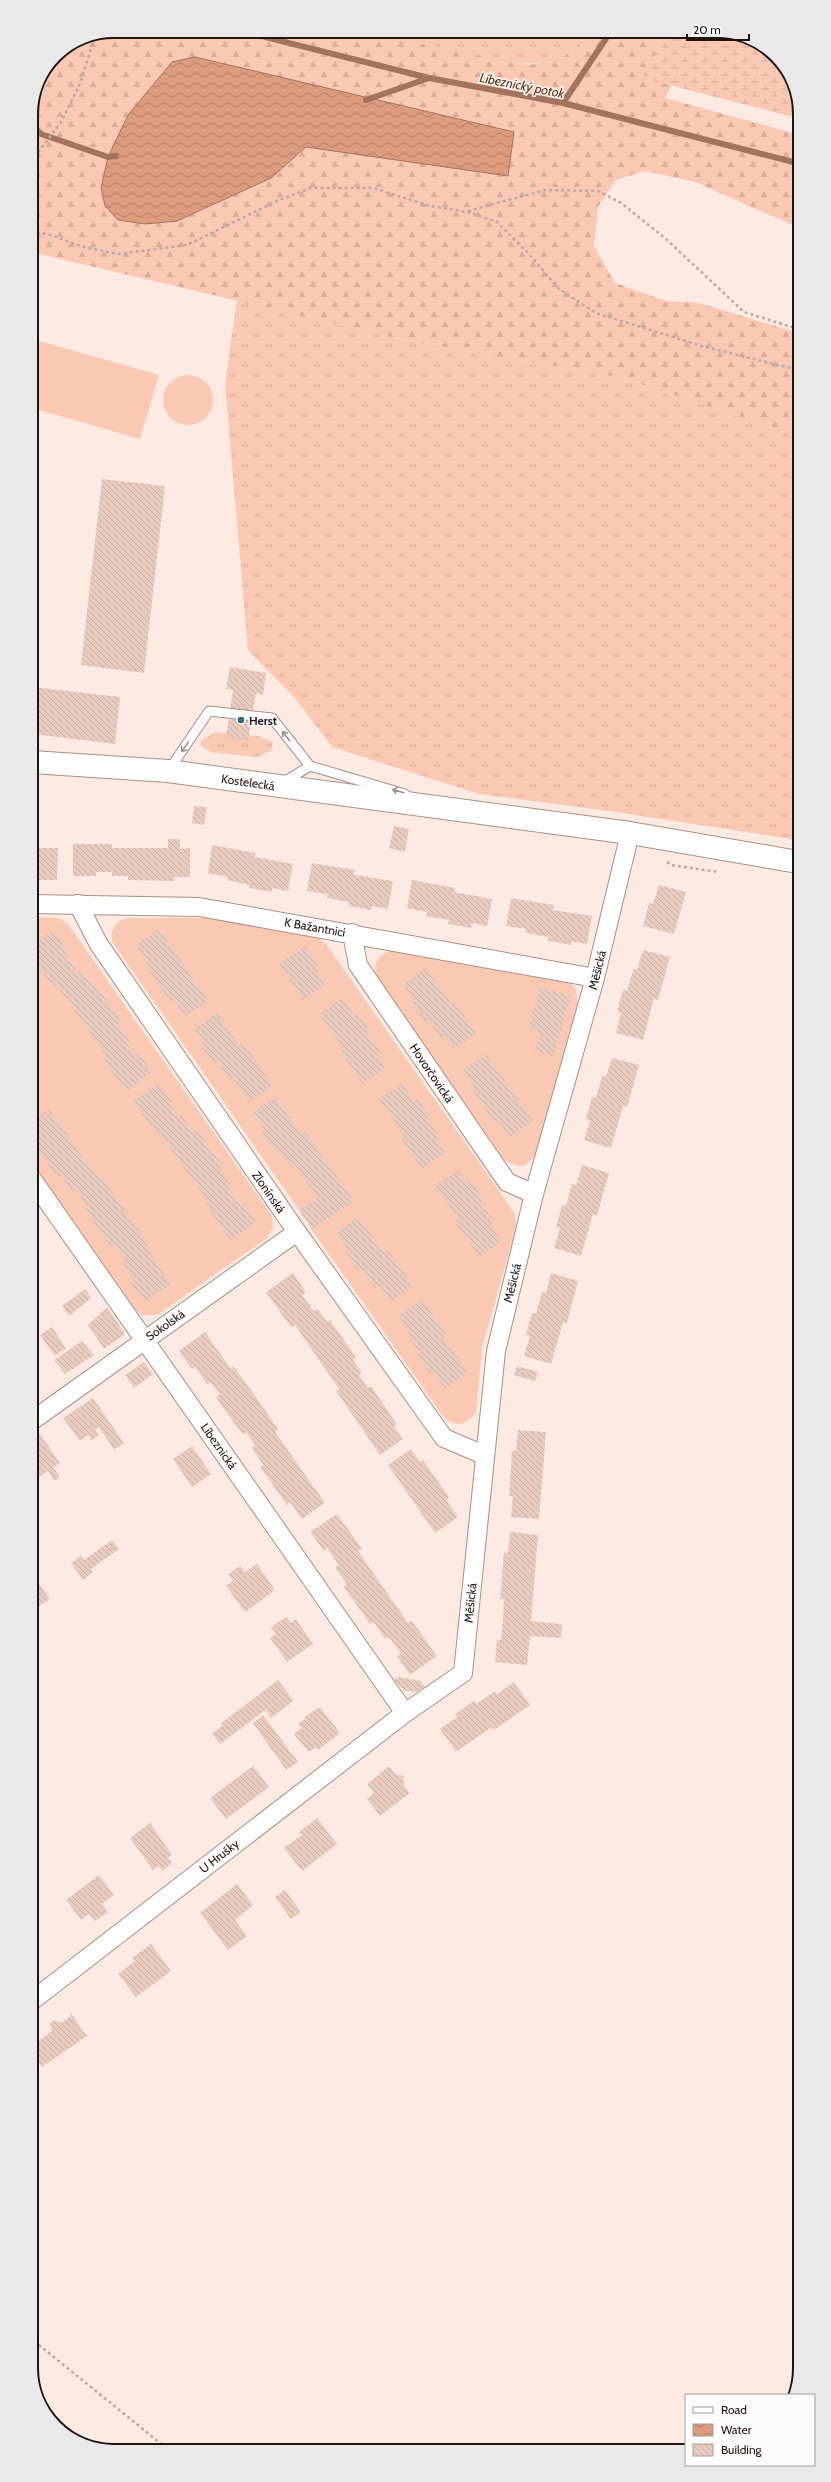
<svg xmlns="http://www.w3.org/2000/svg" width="831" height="2482" font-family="Cabin,sans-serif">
	<defs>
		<pattern id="grass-tufts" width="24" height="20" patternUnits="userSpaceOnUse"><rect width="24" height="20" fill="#fbc9b3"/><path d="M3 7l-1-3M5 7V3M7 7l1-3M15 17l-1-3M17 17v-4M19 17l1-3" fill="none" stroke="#d7ac99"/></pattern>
		<pattern id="forest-firs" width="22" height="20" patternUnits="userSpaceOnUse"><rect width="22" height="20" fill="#fbc9b3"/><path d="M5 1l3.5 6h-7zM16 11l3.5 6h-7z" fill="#d7ac99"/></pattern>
		<pattern id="wetland-marsh" width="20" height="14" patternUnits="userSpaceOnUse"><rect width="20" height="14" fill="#fbc9b3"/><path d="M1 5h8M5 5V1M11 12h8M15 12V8" fill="none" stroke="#d7ac99"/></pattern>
		<pattern id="water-waves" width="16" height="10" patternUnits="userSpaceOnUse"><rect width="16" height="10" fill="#de9c7f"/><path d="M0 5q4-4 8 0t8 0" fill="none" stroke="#b37e67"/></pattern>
		<pattern id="building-back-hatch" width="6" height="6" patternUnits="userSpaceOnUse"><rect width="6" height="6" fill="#e9ccbf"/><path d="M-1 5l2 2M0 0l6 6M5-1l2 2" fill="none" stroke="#c7aea3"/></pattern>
	</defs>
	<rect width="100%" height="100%" fill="#fdeae3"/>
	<path fill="url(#grass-tufts)" d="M349 31H593C584 42 575 53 562 59 525 76 393 41 349 31Z
		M237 299 403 340 619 377 798 436V840L616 812 479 794 332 747 294 697 248 650 225 385Z
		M216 732 258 736 273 742 271 751 257 757 210 752 201 746V740Z"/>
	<path fill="url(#forest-firs)" fill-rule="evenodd" d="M114 31H359L526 65C558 63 572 55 593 31H698L665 98 797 134V227L695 182 645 171 616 180 598 207 594 246 615 283 666 301 699 303 798 333V436L619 377 403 340 31 252V108L37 82 55 55 82 37ZM195 57 514 132 508 175 306 147 270 178Z"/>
	<path fill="url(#wetland-marsh)" d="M667 31H723L772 51 797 92V118L642 78Z"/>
	<path fill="#fbc9b3" d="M36 340 159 375 140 439 32 408 31 355Z
		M163 400a25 25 0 1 1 50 0a25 25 0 1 1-50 0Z
		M32 917 58 918 68 924 272 1216 273 1228 267 1238 157 1315H141L134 1308 32 1163Z
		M128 918H212L317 937 326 944 515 1214 516 1227 482 1348 476 1413C466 1425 455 1428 443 1416L312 1230 353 1201 304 1130 300 1132 275 1096 252 1112 264 1129 261 1132 274 1150 277 1148 290 1167 294 1164 317 1198 299 1210 113 943C109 932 115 920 128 918Z
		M393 950 569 982 576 989 578 1004 535 1156 524 1166H517L504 1160 376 976C373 963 379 953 393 950Z"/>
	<path fill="url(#water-waves)" stroke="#a4735e" d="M195 57 514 132 508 176 306 147 271 178 177 221 145 224 118 220 105 206 101 188 108 157 128 115 172 62Z"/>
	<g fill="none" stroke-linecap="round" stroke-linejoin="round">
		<path stroke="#a4735e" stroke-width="6" d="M241 31 429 78 563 103 797 163
			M366 100 429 78
			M563 103 611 31
			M31 124 41 134 108 157 116 156"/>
	</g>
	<path fill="url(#building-back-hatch)" d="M102 479 165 486 144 673 81 665Z
		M230 667 266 673 263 695 256 693 248 741 226 737 233 690 226 689Z
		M32 687 120 697 115 744 32 734Z
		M194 806 207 807 204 825 192 823Z
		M394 826 409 829 405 852 389 848Z
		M168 839H180V849L190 848V877H174V881L128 880V876H112V872H96V876H73V844H112V848H168Z
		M212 845 255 853V857L293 864 288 891 272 888V892L249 888 250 885 227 880 228 877 208 873Z
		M32 848H58L57 880H34V876H32Z
		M312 863 355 870 354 875 393 881 388 909 372 906 371 910 349 906V902L327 898V894L307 891Z
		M412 880 455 888 454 892 492 899 487 926 472 923 471 928 448 924 449 920 426 916 427 912 407 908Z
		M659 885 686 892 674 934 643 926 649 903 653 904Z
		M511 898 554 905 553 910 592 916 587 944 571 941V945L548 941V937L526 933V929L506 926Z
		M159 929 208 1001 185 1017 174 1000 170 1002 144 964 147 962 136 945Z
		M53 931 68 952 65 955 77 972 80 969 92 986 95 984 121 1021 118 1024 130 1041 126 1043 135 1056 139 1054 152 1072 126 1091 103 1059 107 1057 57 985 54 988 32 957V946Z
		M305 946 318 965 315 967 326 984 303 1000 279 964Z
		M643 950 670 957 658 1000 654 998 643 1040 616 1033 621 1013 617 1012 623 990 627 991 634 968 637 970Z
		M426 968 451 1004 454 1001 476 1033 454 1049 445 1036 441 1039 428 1020 425 1022 412 1003 415 1001 403 984Z
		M540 987 571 996 554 1056 534 1051 540 1032 528 1029Z
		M342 998 354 1015 357 1012 370 1031 367 1033 380 1052 377 1055 386 1067 363 1084 340 1052 344 1049 319 1014Z
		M217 1013 239 1045 243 1043 273 1085 249 1102 233 1078 230 1080 217 1061 213 1063 200 1045 204 1042 194 1029Z
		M486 1054 533 1121 510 1137 498 1120 495 1123 469 1085 472 1083 463 1070Z
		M612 1058 639 1065 627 1107 623 1106 611 1148 584 1140 590 1121 586 1119 592 1097 596 1098 602 1076 606 1077Z
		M159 1083 172 1102 169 1104 178 1117 181 1115 193 1132 196 1129 223 1167 220 1169 231 1186 228 1188 240 1205 243 1203 256 1222 230 1240 205 1204 208 1202 158 1131 155 1133 133 1101Z
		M402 1083 413 1100 417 1098 430 1116 427 1119 440 1138 436 1140 445 1153 422 1169 400 1137 404 1135 379 1099Z
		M32 1085 41 1099 32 1105Z
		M275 1096 300 1132 304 1130 354 1201 312 1230 299 1210 317 1198 294 1164 290 1167 277 1148 274 1150 261 1132 264 1129 252 1112Z
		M49 1109 96 1176 99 1174 149 1245 146 1248 171 1284 145 1302 131 1283 135 1281 123 1264 126 1261 115 1245 111 1247 85 1209 88 1207 76 1190 73 1192 61 1176 58 1178 32 1141 35 1138 32 1134V1120Z
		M582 1165 609 1173 597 1215 593 1214 581 1256 554 1248 560 1228 556 1227 562 1205 566 1206 572 1184 576 1185Z
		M458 1170 467 1183 470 1180 484 1200 480 1203 494 1221 490 1224 502 1241 479 1257 454 1221 458 1218 435 1186Z
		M359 1217 384 1253 388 1250 413 1286 390 1302 378 1285 375 1288 361 1269 358 1271 345 1252 348 1250 336 1233Z
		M293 1273 306 1292 302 1295 314 1311 318 1309 327 1322 330 1320 356 1357 353 1360 362 1373 359 1375 368 1388 371 1386 397 1424 394 1426 403 1439 380 1455 336 1391 339 1389 295 1325 291 1327 266 1292Z
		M551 1273 578 1281 567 1323 563 1322 551 1364 524 1356 530 1336 526 1335 532 1313 536 1314 542 1292 546 1293Z
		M85 1289 91 1298 69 1316 62 1306Z
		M422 1299 446 1334 443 1337 468 1372 445 1389 433 1372 430 1374 417 1355 420 1353 407 1334 410 1332 398 1315Z
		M107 1307 125 1334 104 1349 88 1325Z
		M52 1327 66 1348 55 1356 40 1335Z
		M205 1332 230 1368 233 1366 256 1397 278 1429 275 1432 325 1503 302 1519 290 1502 287 1505 260 1467 263 1465 252 1448 255 1445 246 1432 243 1435 229 1416 216 1397 220 1394 210 1382 207 1384 195 1367 192 1369 179 1351Z
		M82 1341 94 1355 65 1374 54 1360Z
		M144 1362 153 1374 134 1388 125 1375Z
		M517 1366 538 1372 535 1381 514 1375Z
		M93 1398 124 1443 114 1450 99 1427 95 1430 99 1435 91 1441 88 1435 80 1441 63 1418Z
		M518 1430 546 1432 539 1519 511 1517 513 1496H509L512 1450 516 1451Z
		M40 1434 60 1463 53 1467 60 1477 54 1481 48 1471 33 1481V1440Z
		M192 1446 211 1474 192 1487 173 1459Z
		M411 1449 420 1462 423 1460 449 1497 446 1500 458 1517 435 1533 388 1465Z
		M337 1514 362 1549 358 1551 408 1623 412 1621 437 1656 410 1675 397 1656 401 1654 389 1637 385 1639 374 1622 370 1624 344 1587 347 1584 335 1568 339 1565 327 1548 324 1551 310 1532Z
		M510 1532 538 1535 531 1621 562 1624 561 1638 530 1636 527 1665 495 1662 497 1640H501L503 1619 504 1599H500L504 1552 508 1553Z
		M112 1540 119 1549 91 1569 93 1572 83 1580 71 1563 81 1556 84 1560Z
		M257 1564 275 1590 245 1612 226 1586 233 1581 228 1574 240 1566 245 1572Z
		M33 1575 50 1599 33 1610Z
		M286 1617 291 1623 296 1619 313 1644 287 1662 270 1638 276 1634 271 1627Z
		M399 1677 420 1681 425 1687 416 1692 404 1690 394 1680Z
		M278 1680 288 1693 220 1744 212 1734 222 1726 220 1724Z
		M514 1682 530 1705 494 1730 492 1727 456 1752 440 1729 457 1717 455 1714 474 1701 476 1704 495 1691 497 1694Z
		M288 1693 293 1701 271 1718 266 1710Z
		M320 1707 340 1733 318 1750 316 1747 309 1752 294 1734 302 1728 298 1724 306 1718 304 1717Z
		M263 1715 298 1762 286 1770 253 1723Z
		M253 1766 269 1787 226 1819 210 1798Z
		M389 1766 395 1774 403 1776 404 1786 410 1793 380 1816 367 1799 374 1793 367 1784Z
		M317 1818 337 1844 302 1871 284 1848 302 1835 299 1832Z
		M150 1823 172 1855 168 1858 172 1863 162 1871 159 1866 153 1870 130 1838Z
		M99 1875 114 1895 102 1904 108 1912 95 1921 89 1914 81 1920 66 1900Z
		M237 1884 253 1905 235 1920 247 1936 228 1950 200 1913Z
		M285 1890 301 1912 291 1919 275 1897Z
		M151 1944 171 1971 136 1997 118 1974 135 1961 132 1958Z
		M69 2011 87 2036 42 2067 33 2056V2045L52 2031 50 2023 54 2020 61 2023 71 2016Z"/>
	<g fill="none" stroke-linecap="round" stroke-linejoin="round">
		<defs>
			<path id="lane" d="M169 770 209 711 272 718 310 766 405 794
				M282 783 310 766"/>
			<path id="street" d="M32 904 199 907 595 978
				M78 904 98 943 297 1232 444 1438 484 1455
				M352 933 358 965 507 1182 534 1194
				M32 1179 405 1713
				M33 1420 297 1232
				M33 2000 405 1713 463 1673 496 1351 534 1194 595 978 630 833"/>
			<path id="secondary" d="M32 762 168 771 630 833 798 862"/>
		</defs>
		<use href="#lane" stroke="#aa8f84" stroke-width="11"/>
		<use href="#street" stroke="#aa8f84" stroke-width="20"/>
		<use href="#secondary" stroke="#aa8f84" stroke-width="24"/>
		<path stroke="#b9a9a3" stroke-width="2.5" stroke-dasharray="3 3" stroke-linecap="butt" d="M31 162 61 122 80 84 95 35
			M468 211 545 190 598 191 621 203 666 239 744 312 798 329
			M31 231 51 235 83 247 118 254 187 245 279 200 311 188H373L430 206 468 212 497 222 529 254 558 288 596 313 702 346 798 370
			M667 862 671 865 718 872
			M34 2341 170 2451"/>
		<use href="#lane" stroke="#fff" stroke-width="9"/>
		<use href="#street" stroke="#fff" stroke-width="18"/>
		<use href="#secondary" stroke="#fff" stroke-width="22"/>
	</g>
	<defs><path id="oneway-shaft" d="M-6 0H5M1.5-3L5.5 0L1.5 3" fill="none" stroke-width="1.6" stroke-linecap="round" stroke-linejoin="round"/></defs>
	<g stroke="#9a9593">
		<use href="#oneway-shaft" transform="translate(286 736) rotate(-128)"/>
		<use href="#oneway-shaft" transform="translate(185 747) rotate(124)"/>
		<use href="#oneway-shaft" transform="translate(398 791) rotate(-164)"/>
	</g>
	<circle fill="#29687d" stroke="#fcfcfc" stroke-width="1.5" cx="241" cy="720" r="4"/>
	<g text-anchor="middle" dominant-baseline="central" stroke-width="3" stroke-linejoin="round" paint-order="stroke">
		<g font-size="12" font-weight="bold" fill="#1e1410" stroke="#fcfcfc" text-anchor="start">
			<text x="249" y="720">Herst</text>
		</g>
		<g font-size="12" fill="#1e1410" stroke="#fcfcfc">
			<text transform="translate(248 782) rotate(8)">Kostelecká</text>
			<text transform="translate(315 927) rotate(10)">K Bažantnici</text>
			<text transform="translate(597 970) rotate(-76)">Měšická</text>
			<text transform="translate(432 1073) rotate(56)">Hovorčovická</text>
			<text transform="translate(269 1192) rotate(55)">Zlonínská</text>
			<text transform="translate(512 1283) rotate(-76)">Měšická</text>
			<text transform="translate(165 1325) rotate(-35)">Sokolská</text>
			<text transform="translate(219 1446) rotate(55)">Líbeznická</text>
			<text transform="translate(470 1603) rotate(-84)">Měšická</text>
			<text transform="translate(219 1856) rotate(-38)">U Hrušky</text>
		</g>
		<g font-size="13" font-style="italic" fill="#632708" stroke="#fcfcfc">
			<text transform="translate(522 85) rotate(11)">Líbeznický potok</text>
		</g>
	</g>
	<path d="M0 0H831V2482H0ZM114 38H717A76 76 0 0 1 793 114V2368A76 76 0 0 1 717 2444H114A76 76 0 0 1 38 2368V114A76 76 0 0 1 114 38Z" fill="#eae9e9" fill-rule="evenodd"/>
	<path fill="none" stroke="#1e1410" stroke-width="2" d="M114 38H717A76 76 0 0 1 793 114V2368A76 76 0 0 1 717 2444H114A76 76 0 0 1 38 2368V114A76 76 0 0 1 114 38Z"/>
	<rect x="685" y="2394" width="130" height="72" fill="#fcfcfc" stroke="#a39f9e"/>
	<rect x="693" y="2407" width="20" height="6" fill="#ffffff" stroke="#a39f9e"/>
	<text x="721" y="2414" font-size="12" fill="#1e1410">Road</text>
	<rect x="693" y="2424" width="20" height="12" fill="url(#water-waves)" stroke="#a39f9e"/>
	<text x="721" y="2434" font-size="12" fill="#1e1410">Water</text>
	<rect x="693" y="2444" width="20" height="12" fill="url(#building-back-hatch)" stroke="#a39f9e"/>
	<text x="721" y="2454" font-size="12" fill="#1e1410">Building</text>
	<path d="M687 34v6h62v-6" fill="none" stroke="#1e1410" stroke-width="2"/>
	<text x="693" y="34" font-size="12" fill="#1e1410" stroke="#fcfcfc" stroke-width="3" paint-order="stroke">20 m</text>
</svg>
